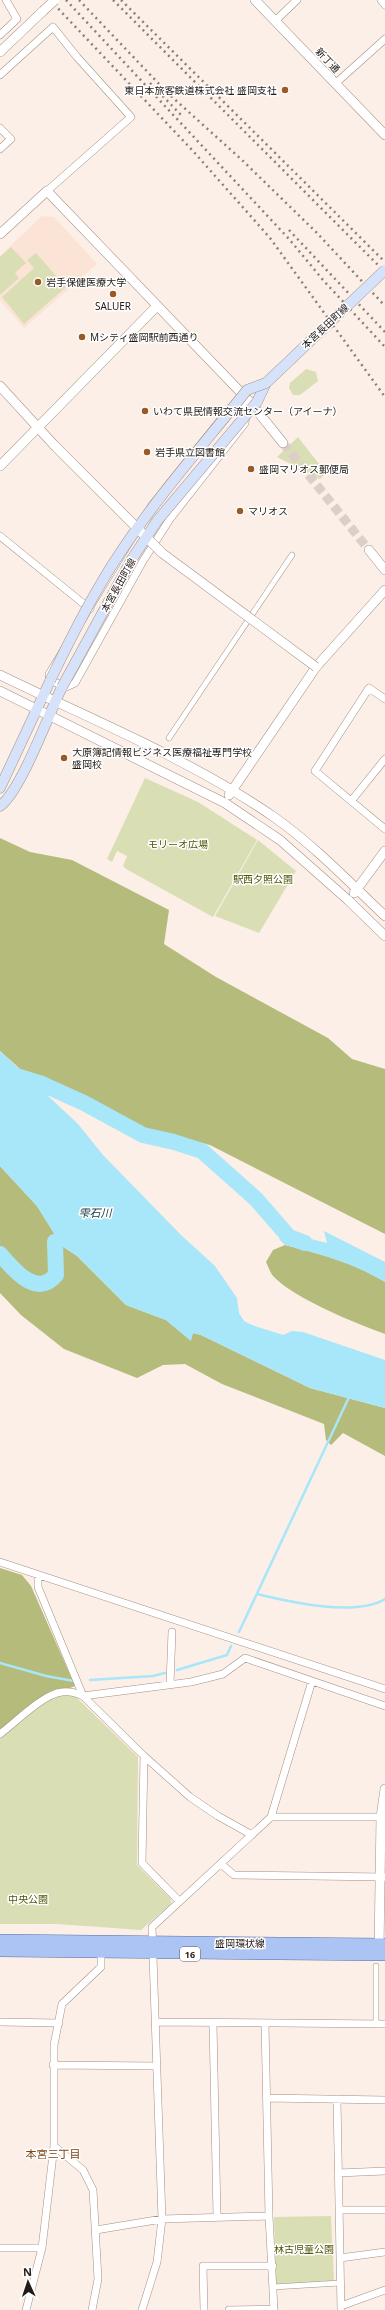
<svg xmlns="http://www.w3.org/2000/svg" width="385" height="2310" font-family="'Noto Sans','Noto Sans JP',sans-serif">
	<rect width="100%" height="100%" fill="#fcefe7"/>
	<path fill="#fbe4d6" d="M42 216 54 217 97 264 24 328 0 300V256Z"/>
	<path fill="#dadeb4" d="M11 247 26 263 15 273 19 278 0 295V257Z
		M36 253 66 287 24 324 2 297 34 268 27 260Z
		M306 369 316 372 318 381 300 395H293L289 388 290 383Z
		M298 437 326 473 320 479 277 457Z
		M145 778 198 802 257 840 213 917 126 869 123 866 127 856 117 851 112 862 107 859Z
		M258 840 296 871 259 933 215 916Z
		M62 1692 76 1697 138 1757 137 1865 171 1899V1904L141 1930 57 1924H0V1734L50 1696Z
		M331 2216 334 2282 276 2284 274 2217Z"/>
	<path fill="#b5bb7b" d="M0 838 30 852 72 860 169 910 164 944 216 977 328 1038 352 1059 385 1069V1234L210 1145 139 1127 108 1110 29 1077 0 1051Z
		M0 1166 37 1206 62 1246 77 1256 126 1305 166 1320 190 1340 193 1333 201 1335 310 1388 385 1408V1456L343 1433 331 1445 326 1440 324 1424 222 1384 185 1364 163 1365 137 1378 64 1349 21 1315 0 1293Z
		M285 1245C321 1254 354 1263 385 1282V1334C355 1323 295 1299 273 1276 270 1272 268 1266 266 1262L273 1250Z
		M0 1568 22 1575 31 1586 75 1686 50 1696 0 1734Z"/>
	<path fill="#a8e6f9" d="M0 1051 78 1124 103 1155 181 1235 215 1266 237 1298 239 1313 244 1321 252 1325 283 1335 292 1331 303 1332 385 1360V1408L310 1388 201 1335 193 1333 191 1341 166 1320 126 1305 77 1256 62 1246 37 1206 0 1166Z
		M291 1231 303 1237 327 1243 324 1231 385 1262V1282C353 1263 321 1254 285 1245L279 1239Z"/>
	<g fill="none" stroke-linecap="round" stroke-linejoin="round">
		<path stroke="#a8e6f9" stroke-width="2.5" d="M257 1594C290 1602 355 1617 385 1599
			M239 1632 350 1395
			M0 1663 46 1676 74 1681
			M177 1670 227 1655 231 1646
			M90 1680 153 1676 165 1673"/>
		<path stroke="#a8e6f9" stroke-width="16" d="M0 1071 42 1084 84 1103 143 1135 174 1142 202 1151 256 1199 289 1237 305 1243
			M0 1254C14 1270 36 1298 56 1275L55 1242 77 1231"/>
		<path stroke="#dbcfc8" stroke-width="9" stroke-dasharray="9 4.5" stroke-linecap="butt" d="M283 443 369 550"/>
		<defs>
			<path id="pedestrian" d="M169 738 292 555
				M376 2024V1966
				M273 2287 340 2283"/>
			<path id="minor" d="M381 0 385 5
				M275 21 297 0
				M0 35 17 19 6 0
				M0 75 53 27 77 57 131 117 47 191
				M336 83 385 39
				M0 128 11 139 0 149
				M248 401 245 423 170 519 143 561 75 683 66 687 50 680 49 674 152 505 230 408Z
				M0 536 90 609
				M385 699 369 688 315 771 385 829
				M352 800 385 759
				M0 1562 385 1689
				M38 1575V1587L83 1696 144 1756 190 1797 218 1816 252 1835
				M170 1684 172 1632
				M0 1734C16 1722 43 1694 62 1692 69 1691 77 1693 83 1696L191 1682 223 1674 245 1658 385 1706
				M144 1756 142 1863 179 1901
				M271 1817 312 1681
				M221 1864 234 1875 385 1877
				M0 2022 59 2023
				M156 2022 385 2024
				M213 2023 217 2216
				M265 2023 269 2216 274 2310
				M53 2065 157 2066
				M267 2098 385 2100
				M337 2099 341 2310
				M54 2146 83 2170 93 2190 98 2279 92 2310
				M338 2173 385 2171
				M339 2210H385
				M96 2230 162 2219 269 2216
				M0 2248H42
				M340 2258 385 2252
				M341 2306 385 2290
				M26 2310 42 2248 54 2146V2045L62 2004 101 1967V1953
				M142 2310 157 2262 162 2219 152 1927 271 1817H381
				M204 2310 203 2266H273
				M229 2310 274 2309"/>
			<path id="tertiary" d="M255 0 385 135
				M0 52 43 11
				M0 234 47 191 250 402 283 443
				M0 386 54 445
				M0 466 157 306
				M369 550 385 570
				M0 675C92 720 190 759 274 817 315 846 349 882 385 916
				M0 691 225 803 280 840 348 900 385 936
				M229 795 316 667 385 590
				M354 893 385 851
				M379 1950 381 1817 385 1789"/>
			<path id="secondary" d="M257 402 266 383
				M0 788 50 681
				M0 806C21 791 49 713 62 687"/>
			<path id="primary" d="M0 1940 385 1944
				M0 1951 385 1955"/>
		</defs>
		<use href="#pedestrian" stroke="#a49084" stroke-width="6"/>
		<use href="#minor" stroke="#a49084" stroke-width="8"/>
		<use href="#tertiary" stroke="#a49084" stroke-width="10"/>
		<use href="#secondary" stroke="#a49084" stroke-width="11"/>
		<use href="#primary" stroke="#586fa2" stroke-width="12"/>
		<use href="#pedestrian" stroke="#fff" stroke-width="5"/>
		<use href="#minor" stroke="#fff" stroke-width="7"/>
		<use href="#tertiary" stroke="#fff" stroke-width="9"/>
		<use href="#secondary" stroke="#d6e1fa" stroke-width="10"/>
		<use href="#primary" stroke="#acc4f4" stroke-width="11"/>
		<path stroke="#8b817a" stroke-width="2.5" stroke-dasharray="2 4" stroke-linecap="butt" d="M50 0 193 151 270 238 385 397
			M66 0 289 239 323 280 385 347
			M79 0 160 85
			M113 0 385 272
			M121 0 385 262
			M150 83 182 116
			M171 96 242 160 317 233 385 306
			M289 230 385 332"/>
		<defs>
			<path id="tertiary-bridge" d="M43 11 55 0
				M54 445 162 553 316 667"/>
			<path id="secondary-bridge" d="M50 681C71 637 93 593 120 553 158 496 204 444 247 390L266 383 385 270
				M62 687 132 559 157 521 257 402"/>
		</defs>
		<use href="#tertiary-bridge" stroke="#a49084" stroke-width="10" stroke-linecap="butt"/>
		<use href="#secondary-bridge" stroke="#a49084" stroke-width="11" stroke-linecap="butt"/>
		<use href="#tertiary-bridge" stroke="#fff" stroke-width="9"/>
		<use href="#secondary-bridge" stroke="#d6e1fa" stroke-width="10"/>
	</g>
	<g fill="#9b5925" stroke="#fff" stroke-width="1.5">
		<circle cx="285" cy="90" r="4"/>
		<circle cx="38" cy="282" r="4"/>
		<circle cx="113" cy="294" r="4"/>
		<circle cx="82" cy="337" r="4"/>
		<circle cx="145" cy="411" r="4"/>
		<circle cx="147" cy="452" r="4"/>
		<circle cx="251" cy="469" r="4"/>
		<circle cx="240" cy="511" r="4"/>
		<circle cx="64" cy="758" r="4"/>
	</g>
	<g text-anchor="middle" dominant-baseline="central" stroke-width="3" stroke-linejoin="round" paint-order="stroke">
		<rect fill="#fff" stroke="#645f5c" stroke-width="1" x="180" y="1947" width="20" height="14" rx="3"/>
		<g font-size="9" font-weight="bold" fill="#221b16">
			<text x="190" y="1954">16</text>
		</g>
		<g font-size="10" fill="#221b16" stroke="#fff">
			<text transform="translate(328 60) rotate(46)">新丁通</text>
			<text transform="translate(325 326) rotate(-43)">本宮長田町線</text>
			<text transform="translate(118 585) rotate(-61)">本宮長田町線</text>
			<text x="240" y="1943">盛岡環状線</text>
		</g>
		<g font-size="10" fill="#221b16" stroke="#fff" text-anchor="start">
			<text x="277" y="90" text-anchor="end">東日本旅客鉄道株式会社 盛岡支社</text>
			<text x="46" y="282">岩手保健医療大学</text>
			<text x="113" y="306" text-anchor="middle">SALUER</text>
			<text x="90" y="337">Mシティ盛岡駅前西通り</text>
			<text x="153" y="411">いわて県民情報交流センター（アイーナ）</text>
			<text x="155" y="452">岩手県立図書館</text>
			<text x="259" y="469">盛岡マリオス郵便局</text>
			<text x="248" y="511">マリオス</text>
			<text x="72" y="752">大原簿記情報ビジネス医療福祉専門学校<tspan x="72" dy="12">盛岡校</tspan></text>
		</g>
		<g font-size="10" fill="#515508" stroke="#fff">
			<text x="178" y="844">モリーオ広場</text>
			<text x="263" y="879">駅西夕照公園</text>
			<text x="28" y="1899">中央公園</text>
			<text x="304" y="2249">林古児童公園</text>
		</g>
		<g font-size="11" font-style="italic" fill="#153b45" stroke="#fff">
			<text x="95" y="1212">雫石川</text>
		</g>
		<g font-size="11" fill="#7f4514" stroke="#fff">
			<text x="53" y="2153">本宮三丁目</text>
		</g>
	</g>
	<g transform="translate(28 2282) rotate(357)" stroke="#ffffff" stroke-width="3" paint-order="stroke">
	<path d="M0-3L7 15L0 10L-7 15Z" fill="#221b16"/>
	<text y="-6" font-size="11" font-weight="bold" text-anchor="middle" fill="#221b16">N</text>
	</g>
</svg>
